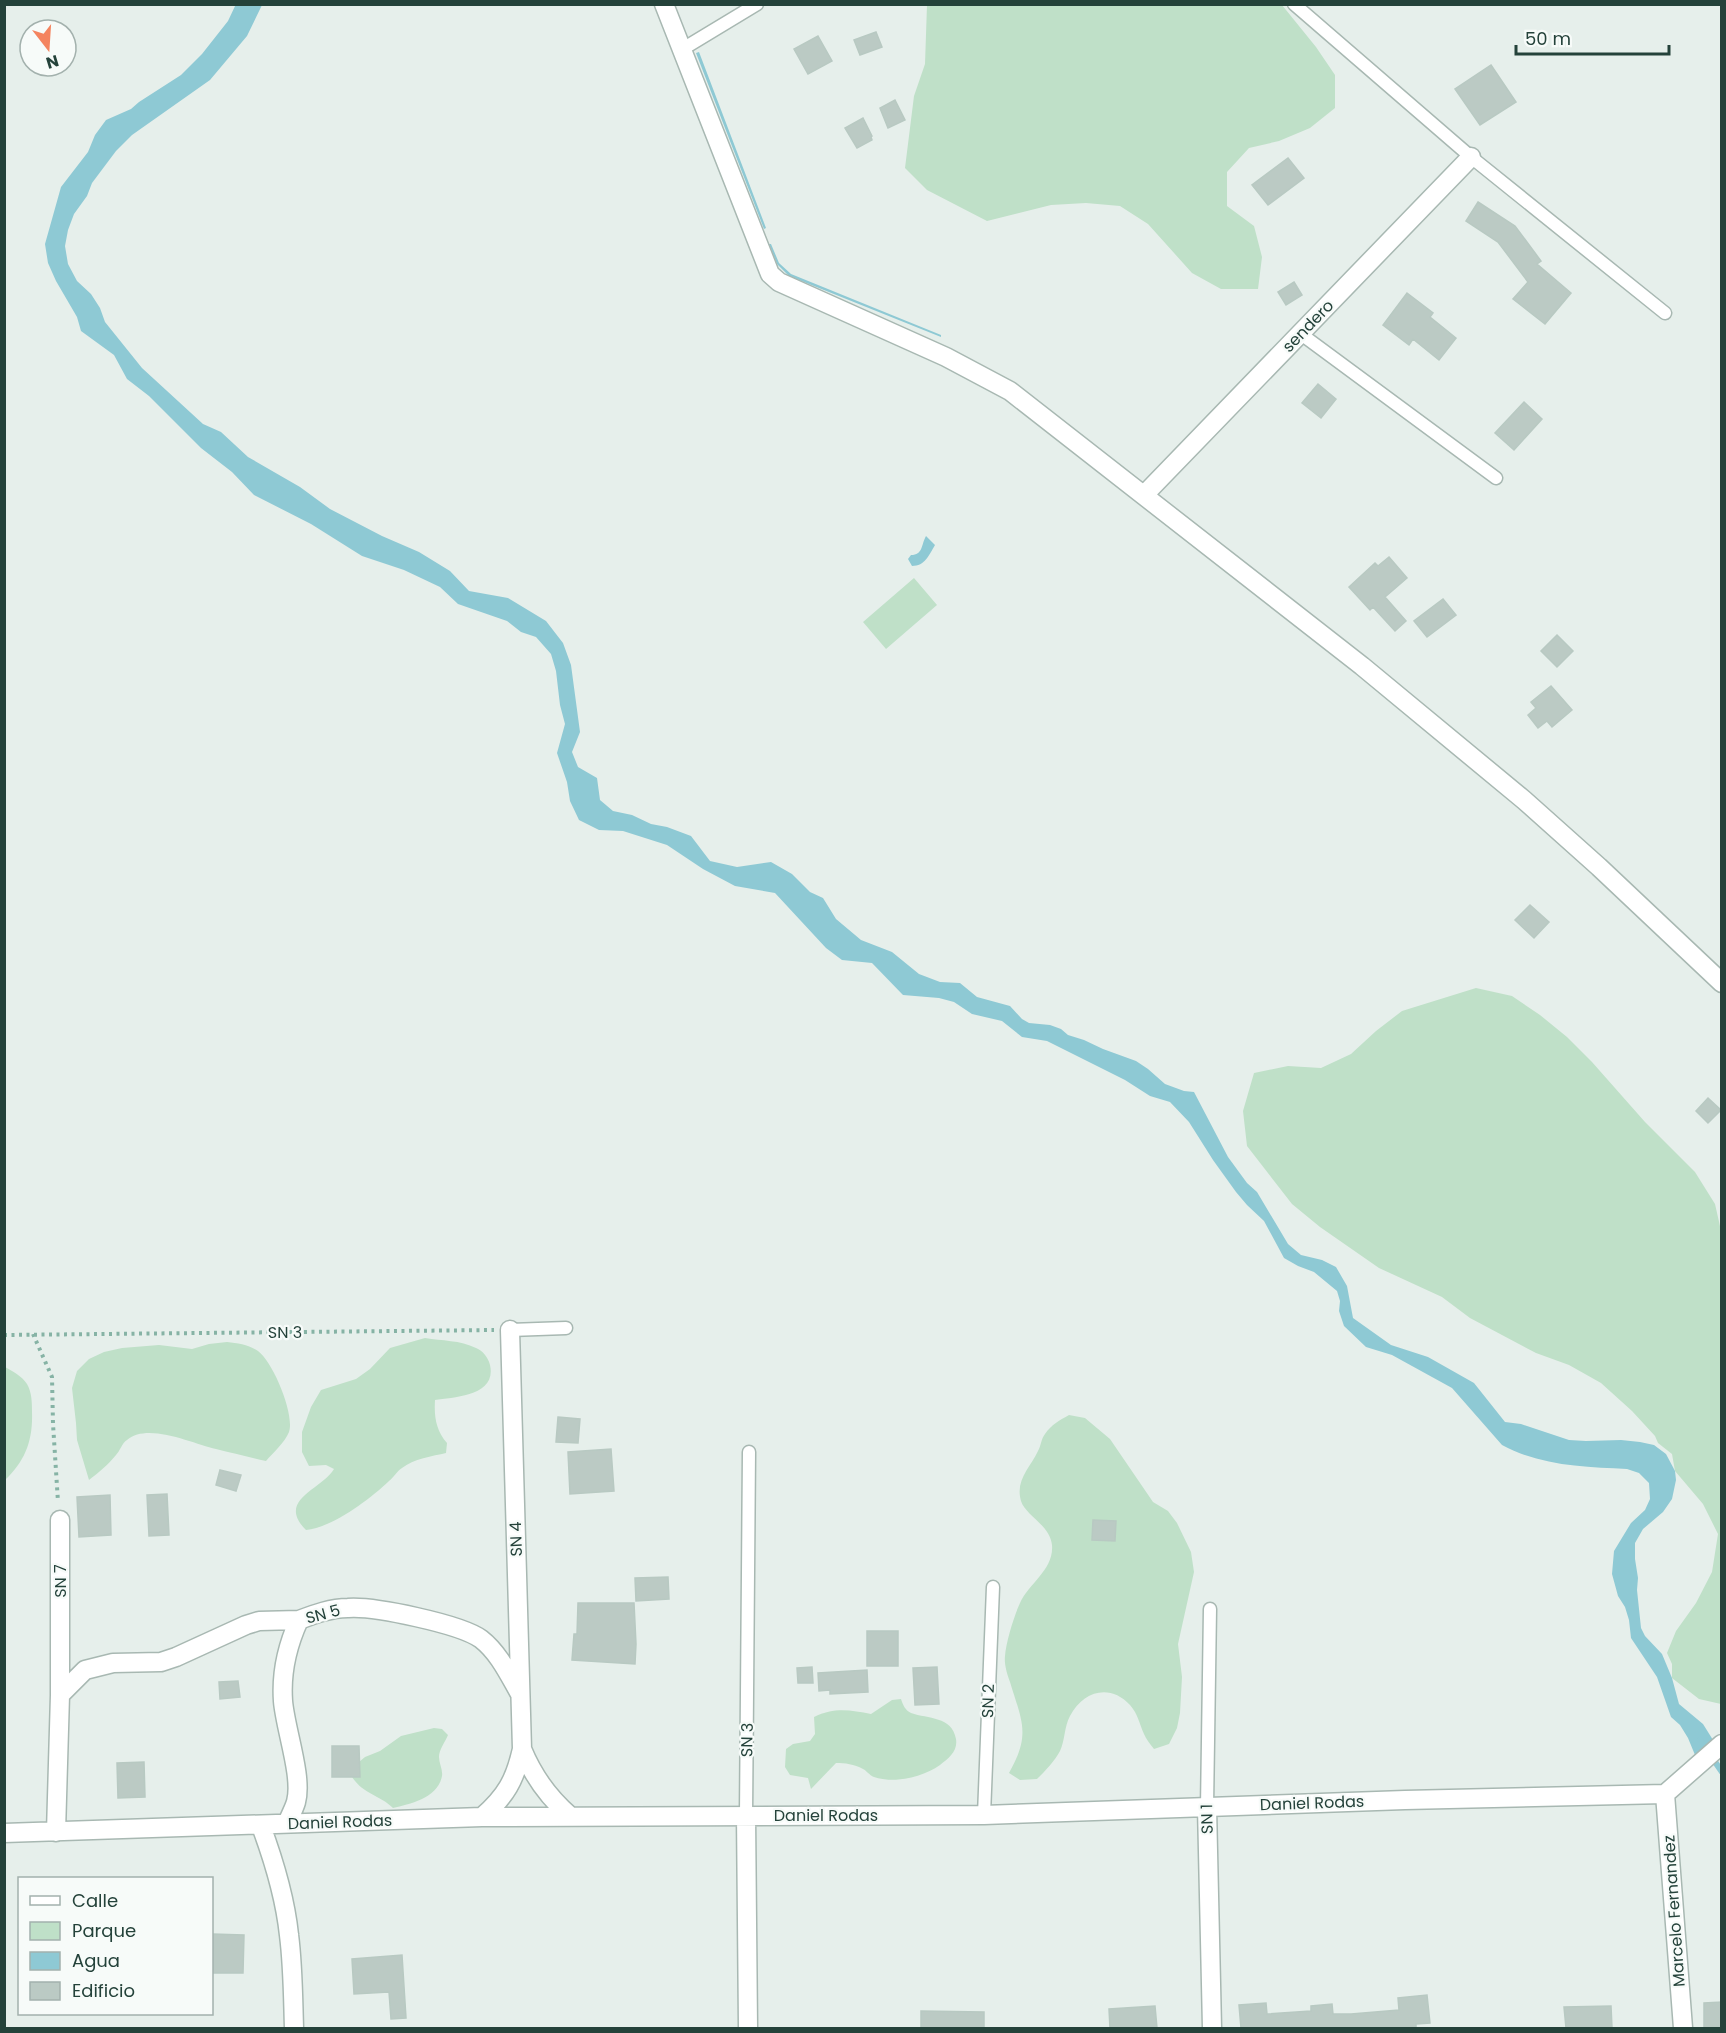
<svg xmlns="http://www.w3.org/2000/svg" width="1726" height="2033" font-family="Poppins,sans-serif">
	<rect width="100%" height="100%" fill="#e6efeb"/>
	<path fill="#bfe0c8" d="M927 5H1282L1316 47 1335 75V108L1310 128 1279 141 1249 148 1227 172V206L1254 226 1262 257 1258 289H1221L1192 273 1148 224 1120 206 1086 203 1051 205 987 221 927 190 905 168 914 96 925 64Z
		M914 578 937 605 886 649 863 622Z
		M1476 988 1512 996 1540 1015 1567 1037 1592 1062 1645 1122 1695 1172 1715 1204 1722 1235 1721 1704 1699 1699 1672 1678V1664L1667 1653 1676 1631 1696 1603 1712 1572 1718 1534 1703 1504 1675 1471 1672 1454 1658 1443 1655 1436 1632 1411 1601 1383 1569 1365 1536 1353 1470 1318 1442 1297 1379 1268 1320 1227 1292 1204 1247 1146 1243 1111 1254 1073 1288 1066 1321 1068 1351 1054 1376 1031 1402 1011Z
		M425 1338C442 1341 460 1340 476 1348 483 1351 488 1357 490 1365 497 1396 454 1397 435 1400 434 1417 436 1430 447 1443L446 1453C433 1456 413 1459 402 1468 397 1471 394 1477 389 1481 369 1500 333 1527 306 1530 276 1500 321 1490 334 1469L326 1465 309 1466 302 1452V1432L311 1407 321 1390 356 1379 370 1369 390 1348Z
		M227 1342C238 1343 249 1345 258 1351 273 1362 295 1414 289 1432 285 1442 273 1453 266 1461 249 1457 232 1453 216 1449 193 1444 148 1422 127 1440 122 1443 120 1451 116 1455 108 1465 99 1472 89 1480L77 1440 76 1423 72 1388 77 1371 89 1359 104 1352 122 1348 159 1345 192 1349 209 1344Z
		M5 1367C12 1371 22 1376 27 1384 32 1392 32 1404 32 1412 33 1441 25 1461 5 1480Z
		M1069 1415 1085 1418 1110 1439 1153 1502 1168 1511 1177 1523 1191 1552 1194 1572 1178 1644 1182 1677 1180 1713 1177 1728 1169 1744 1154 1749C1150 1744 1146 1739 1144 1734 1139 1723 1138 1714 1130 1705 1110 1683 1083 1691 1070 1716 1064 1727 1065 1741 1060 1751 1054 1762 1046 1770 1037 1779L1020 1780 1009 1773C1031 1734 1022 1722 1010 1682 1007 1674 1004 1664 1005 1656 1006 1642 1014 1616 1020 1603 1029 1583 1054 1570 1052 1545 1050 1525 1025 1515 1021 1501 1015 1480 1030 1468 1038 1451 1041 1446 1041 1439 1045 1434 1051 1425 1060 1420 1069 1415Z
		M901 1699C903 1705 905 1710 911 1713 928 1719 952 1716 956 1739 958 1751 949 1758 940 1765 923 1777 894 1784 874 1777 869 1775 867 1771 863 1769 854 1764 845 1763 836 1763L811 1789 808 1778 790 1775 785 1767 786 1749 793 1744 810 1741 815 1734 814 1717C834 1707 851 1710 871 1714L892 1700Z
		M434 1728 442 1729 448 1735C445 1742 439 1750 439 1757 439 1763 443 1770 442 1776 438 1798 410 1804 393 1808 380 1795 363 1794 352 1777L359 1762 365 1757 380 1751 401 1736Z"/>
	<path fill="#8ec9d4" d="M236 4 262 5 247 36 210 80 132 135 116 151 92 183 87 196 74 214 68 230 65 246 68 264 77 281 91 294 100 308 105 322 142 368 203 424 221 432 248 457 300 487 330 509 382 536 419 552 450 571 469 591 508 598 546 621 563 643 571 665 580 732 572 752 578 767 597 778 600 800 613 811 632 815 651 824 667 827 691 836 710 861 737 867 771 862 792 874 810 892 823 898 836 919 861 940 892 952 919 974 940 982 960 983 977 997 1010 1006 1022 1019 1029 1023 1050 1025 1061 1029 1068 1035 1084 1040 1103 1049 1136 1061 1148 1069 1165 1084 1184 1091 1194 1092 1228 1157 1247 1183 1257 1192 1288 1244 1301 1255 1322 1260 1336 1267 1347 1286 1353 1318 1391 1345 1428 1357 1474 1383 1505 1422 1521 1424 1569 1440 1586 1441 1621 1440 1640 1442 1654 1445 1666 1454 1675 1471 1676 1480 1672 1499 1663 1512 1643 1529 1635 1543V1559L1638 1578 1637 1590 1641 1628 1645 1636 1662 1654 1672 1678 1679 1704 1703 1724 1713 1740 1695 1755 1688 1738 1680 1725 1671 1717 1657 1677 1631 1638 1629 1620 1625 1607 1618 1596 1612 1574 1614 1551 1631 1523 1645 1510 1650 1499 1649 1483 1639 1473 1627 1469C1584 1467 1540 1466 1502 1445L1452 1388 1392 1355 1366 1347 1344 1326 1339 1311 1340 1301 1337 1291 1314 1272 1298 1266 1284 1258 1264 1221 1247 1205 1236 1192 1213 1160 1189 1122 1170 1102 1150 1096 1125 1080 1047 1041 1022 1037 1002 1021 972 1014 954 1002 939 998 903 995 872 963 842 960 826 948 775 893 735 886 703 869 667 845 623 831 599 830 579 820 570 801 567 782 557 753 565 724 560 705 556 671 551 654 536 637 521 632 507 621 458 604 440 587 404 570 362 556 311 524 254 495 232 472 201 448 149 396 127 379 114 355 81 331 77 317 56 281 48 263 45 244 61 187 88 152 95 135 106 120 131 109 139 102 181 75 202 54 228 21Z
		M699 52 766 228 764 229 696 53Z
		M769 244H771L779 263 791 274 941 335V337L789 276 777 264Z
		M926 536 935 545C929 555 925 566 912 566L908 559 911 555C923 555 921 545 926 536Z"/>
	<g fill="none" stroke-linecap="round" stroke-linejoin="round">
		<path stroke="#8ec9d4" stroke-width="6" d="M1700 1740 1722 1772"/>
	</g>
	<path fill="#bbcac4" stroke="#b8c9c2" stroke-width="1.5" d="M876 32 882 47 860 55 854 40Z
		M818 36 832 61 808 74 794 49Z
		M1491 65 1516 102 1480 125 1455 89Z
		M895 100 905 120 888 128 880 108Z
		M863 118 872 136 871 137 872 140 857 148 845 128Z
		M1288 158 1304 178 1268 205 1252 185Z
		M1478 202 1515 226 1541 261 1537 264 1571 293 1545 324 1513 299 1528 282 1498 242 1466 221Z
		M1294 282 1302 295 1286 305 1278 292Z
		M1407 293 1433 313 1430 317 1456 338 1439 360 1413 339 1409 345 1383 325Z
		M1318 384 1336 399 1321 418 1302 403Z
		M1524 402 1542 419 1514 450 1495 433Z
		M1389 557 1407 578 1385 597 1406 621 1395 631 1373 607 1370 610 1349 587 1375 563 1378 566Z
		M1443 599 1456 615 1427 637 1414 621Z
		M1557 635 1573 651 1557 667 1541 651Z
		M1551 686 1572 710 1552 727 1547 721 1538 728 1528 715 1536 708 1531 702Z
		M1530 905 1549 922 1534 938 1515 920Z
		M1708 1098 1721 1110 1708 1123 1696 1111Z
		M558 1417 580 1419 578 1443 556 1442Z
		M611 1449 614 1491 570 1494 568 1452Z
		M220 1470 241 1475 236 1491 216 1485Z
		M167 1494 169 1535 149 1536 147 1495Z
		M110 1495 111 1535 79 1537 77 1497Z
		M1093 1520 1116 1521 1115 1541 1092 1540Z
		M668 1577 669 1599 636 1601 635 1578Z
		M578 1603H634L636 1644 635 1664 572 1660 574 1634H577Z
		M867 1631H898V1666H867Z
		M812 1667 813 1683H798L797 1668Z
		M937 1667 939 1704 915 1705 913 1668Z
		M867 1670 868 1692 830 1694V1690L819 1691 818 1673Z
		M238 1681 240 1697 220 1699 219 1682Z
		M332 1746H359L360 1777H332Z
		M144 1762 145 1797 118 1798 117 1763Z
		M212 1934 244 1935 243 1973H212Z
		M402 1955 406 2018 391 2019 389 1992 354 1994 352 1959Z
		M1427 1995 1430 2023 1416 2024V2028H1241L1239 2005 1266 2003 1267 2014 1311 2011V2006L1332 2004 1333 2014H1351L1399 2010 1398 1998Z
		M1722 2002V2027L1704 2028V2003Z
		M1155 2006 1157 2028H1110L1109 2009Z
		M1611 2006 1612 2028H1566L1564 2007Z
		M921 2011 984 2012V2028H921Z"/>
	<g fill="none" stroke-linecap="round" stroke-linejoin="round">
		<defs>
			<path id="service" d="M1294 4 1471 157 1665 313
				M681 50 757 4
				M1301 334 1496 478
				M510 1330 566 1328
				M1207 1807 1210 1609
				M746 1815 749 1452
				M984 1815 993 1587"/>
			<path id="minor" d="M664 4 770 274 779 282 946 357 1010 391 1362 666 1524 800 1599 867 1722 983
				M1145 494 1471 157
				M60 1695 85 1670 113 1663 161 1662 176 1657 246 1625 259 1621 299 1620
				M522 1749C533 1776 548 1797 570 1816
				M1665 1794 1683 2028
				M1207 1807 1212 2028
				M746 1815 748 2028
				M482 1817C506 1796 515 1780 522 1749L510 1330
				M287 1823C290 1816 294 1809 296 1802 303 1777 285 1728 283 1701 281 1673 288 1644 299 1620 315 1614 331 1608 348 1608 374 1606 460 1624 481 1639 499 1653 509 1675 520 1694
				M261 1826C274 1861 285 1897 289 1935 293 1966 293 1997 294 2028
				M56 1832 60 1695V1520
				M4 1833 482 1817 984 1815 1405 1800 1665 1794 1722 1744"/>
		</defs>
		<use href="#service" stroke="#a8b8b2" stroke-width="15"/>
		<use href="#minor" stroke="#a8b8b2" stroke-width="21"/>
		<path stroke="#86b3a5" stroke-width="4" stroke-dasharray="3 4.5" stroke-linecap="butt" d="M33 1334 52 1377 53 1424 58 1502
			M4 1335 494 1330"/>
		<use href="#service" stroke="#fff" stroke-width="12"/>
		<use href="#minor" stroke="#fff" stroke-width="18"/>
	</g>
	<g text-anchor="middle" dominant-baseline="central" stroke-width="4.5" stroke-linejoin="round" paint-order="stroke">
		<g font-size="16" fill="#24423a" stroke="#f7fbf9">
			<text transform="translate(1308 326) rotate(-46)">sendero</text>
			<text x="285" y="1332">SN 3</text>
			<text transform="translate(516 1539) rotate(-92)">SN 4</text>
			<text transform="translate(60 1581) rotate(-90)">SN 7</text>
			<text transform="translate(323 1614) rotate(-15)">SN 5</text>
			<text transform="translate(988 1701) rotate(-88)">SN 2</text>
			<text transform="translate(747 1740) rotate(-89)">SN 3</text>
			<text transform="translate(1312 1803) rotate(-2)">Daniel Rodas</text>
			<text x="826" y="1815">Daniel Rodas</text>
			<text transform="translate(1207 1819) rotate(-91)">SN 1</text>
			<text transform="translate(340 1822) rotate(-2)">Daniel Rodas</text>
			<text transform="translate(1674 1911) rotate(-94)">Marcelo Fernandez</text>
		</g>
	</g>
	<rect width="1726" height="2033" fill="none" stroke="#24423a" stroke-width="12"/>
	<rect x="18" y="1877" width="195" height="138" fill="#f7fbf9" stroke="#a3b1ad" stroke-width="1.5"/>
	<rect x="30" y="1896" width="30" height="9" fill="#ffffff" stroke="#a3b1ad" stroke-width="1.5"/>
	<text x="72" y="1907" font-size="18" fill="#24423a">Calle</text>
	<rect x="30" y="1922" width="30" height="18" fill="#bfe0c8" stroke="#a3b1ad" stroke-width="1.5"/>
	<text x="72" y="1937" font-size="18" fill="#24423a">Parque</text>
	<rect x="30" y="1952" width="30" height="18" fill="#8ec9d4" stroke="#a3b1ad" stroke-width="1.5"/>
	<text x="72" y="1967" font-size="18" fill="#24423a">Agua</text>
	<rect x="30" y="1982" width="30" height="18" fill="#bbcac4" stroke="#a3b1ad" stroke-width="1.5"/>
	<text x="72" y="1997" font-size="18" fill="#24423a">Edificio</text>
	<g transform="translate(48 48) rotate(163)"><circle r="28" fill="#f7fbf9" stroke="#a3b1ad" stroke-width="1.5"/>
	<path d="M0-4.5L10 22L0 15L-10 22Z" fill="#f4845f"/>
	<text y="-9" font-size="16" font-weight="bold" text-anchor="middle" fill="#24423a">N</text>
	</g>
	<path d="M1516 45v9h153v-9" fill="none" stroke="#24423a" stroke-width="3"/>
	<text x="1525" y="45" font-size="18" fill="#24423a" stroke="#f7fbf9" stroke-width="4.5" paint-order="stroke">50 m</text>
</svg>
